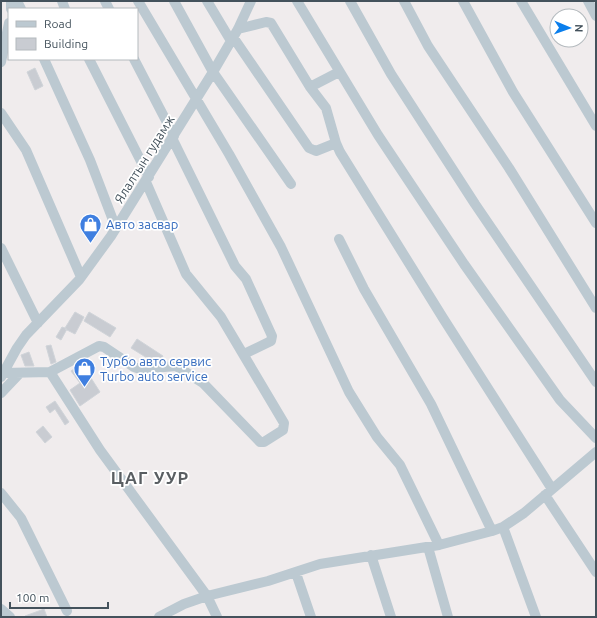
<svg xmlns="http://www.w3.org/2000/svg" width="597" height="618" font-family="Ubuntu,sans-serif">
	<rect width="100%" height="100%" fill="#f0eced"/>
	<path fill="#c9ccd2" stroke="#d0d4d9" d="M35 68 43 86 35 90 27 72Z
		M75 312 84 317 75 334 65 329H67L61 340 56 337 62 327 65 328Z
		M89 312 116 328 110 337 84 321Z
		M137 339 163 356 160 361H152L131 348Z
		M51 345 56 362 51 364 46 346Z
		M29 352 34 366H25L21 355Z
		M82 364 100 392 80 406 70 390 80 383 71 371Z
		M55 401 69 422 65 425 55 409 50 413 46 407Z
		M43 426 52 437 45 443 36 432Z
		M44 609 47 617H25V616Z"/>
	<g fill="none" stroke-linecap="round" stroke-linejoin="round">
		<path stroke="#bcc9d1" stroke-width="10" d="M17 1 21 9
			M62 1 65 9
			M105 1 109 9
			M138 1 229 154 281 247 349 392 377 437 400 465 439 545
			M174 1 213 72 291 184
			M207 1 231 41
			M297 1 378 135 464 264 560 400 596 438
			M350 1 391 74 475 204 596 382
			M404 1 428 46 509 168 596 308
			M463 1 513 92 596 223
			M521 1 596 126
			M588 1 596 16
			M11 9V1
			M238 29 266 22 271 23 310 87
			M233 37 309 148 316 151 336 143
			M44 59 90 160 116 228
			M89 59 149 177
			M134 59 174 136
			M1 62 9 23
			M339 72 310 87 326 108 336 143 340 152 443 318 552 489
			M1 113 26 150 81 277
			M172 138 235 266 246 279 272 336 271 341 244 354
			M339 239 364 289 431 404 492 531
			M1 248 38 323
			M50 372 99 346 104 347 134 367 140 369 176 366 203 383 260 442H264L283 430 284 423 221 317 186 274 146 182
			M3 373 50 372 100 450 207 596 217 617
			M1 377 17 348 26 335 79 280 111 236 213 72 238 29 251 1
			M1 393 19 374
			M1 493 21 518 67 611
			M545 495 596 572
			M503 527 536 617
			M428 547 448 617
			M371 555 391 617
			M296 573 311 617
			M1 609 10 617
			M159 617 184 604 207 596 268 581 320 564 439 545 492 531 503 527 524 513 596 452"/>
	</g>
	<defs>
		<symbol id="shop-pin" viewBox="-11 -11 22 30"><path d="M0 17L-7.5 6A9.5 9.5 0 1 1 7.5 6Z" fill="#3f7fe0" stroke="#fff"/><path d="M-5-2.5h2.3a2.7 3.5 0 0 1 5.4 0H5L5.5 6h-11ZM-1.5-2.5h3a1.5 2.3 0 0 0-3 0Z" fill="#fff"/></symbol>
	</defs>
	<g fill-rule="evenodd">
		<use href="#shop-pin" x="78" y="212" width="25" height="34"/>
		<use href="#shop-pin" x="72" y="356" width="25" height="34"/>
	</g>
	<g text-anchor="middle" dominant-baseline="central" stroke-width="3.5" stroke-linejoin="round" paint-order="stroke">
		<g font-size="13" fill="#44525c" stroke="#fff">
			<text transform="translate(144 159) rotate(-58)">Ялалтын гудамж</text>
		</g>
		<g font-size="13" fill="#366cbe" stroke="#fff" text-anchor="start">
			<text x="106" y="224">Авто засвар</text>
			<text x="100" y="361">Турбо авто сервис<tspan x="100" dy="15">Turbo auto service</tspan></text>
		</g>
		<g font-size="17" font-weight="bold" letter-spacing="1" fill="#595e62" stroke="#fff">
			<text x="150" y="477">ЦАГ УУР</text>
		</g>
	</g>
	<rect width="597" height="618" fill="none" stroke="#44525c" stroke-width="4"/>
	<rect x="8" y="8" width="130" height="52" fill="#ffffff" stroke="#b4babe"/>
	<rect x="16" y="21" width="20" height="6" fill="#bcc9d1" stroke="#b4babe"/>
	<text x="44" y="28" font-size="12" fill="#44525c">Road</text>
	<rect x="16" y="38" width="20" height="12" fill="#c9ccd2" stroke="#b4babe"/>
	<text x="44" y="48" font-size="12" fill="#44525c">Building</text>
	<g transform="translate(569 28) rotate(92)"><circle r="19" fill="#ffffff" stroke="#b4babe"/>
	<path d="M0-3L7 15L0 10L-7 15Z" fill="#0a7eec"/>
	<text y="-6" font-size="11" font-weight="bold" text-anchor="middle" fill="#44525c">N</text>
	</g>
	<path d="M10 602v6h98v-6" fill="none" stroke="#44525c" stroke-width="2"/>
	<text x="16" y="602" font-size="12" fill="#44525c" stroke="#ffffff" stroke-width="3" paint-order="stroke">100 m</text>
</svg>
